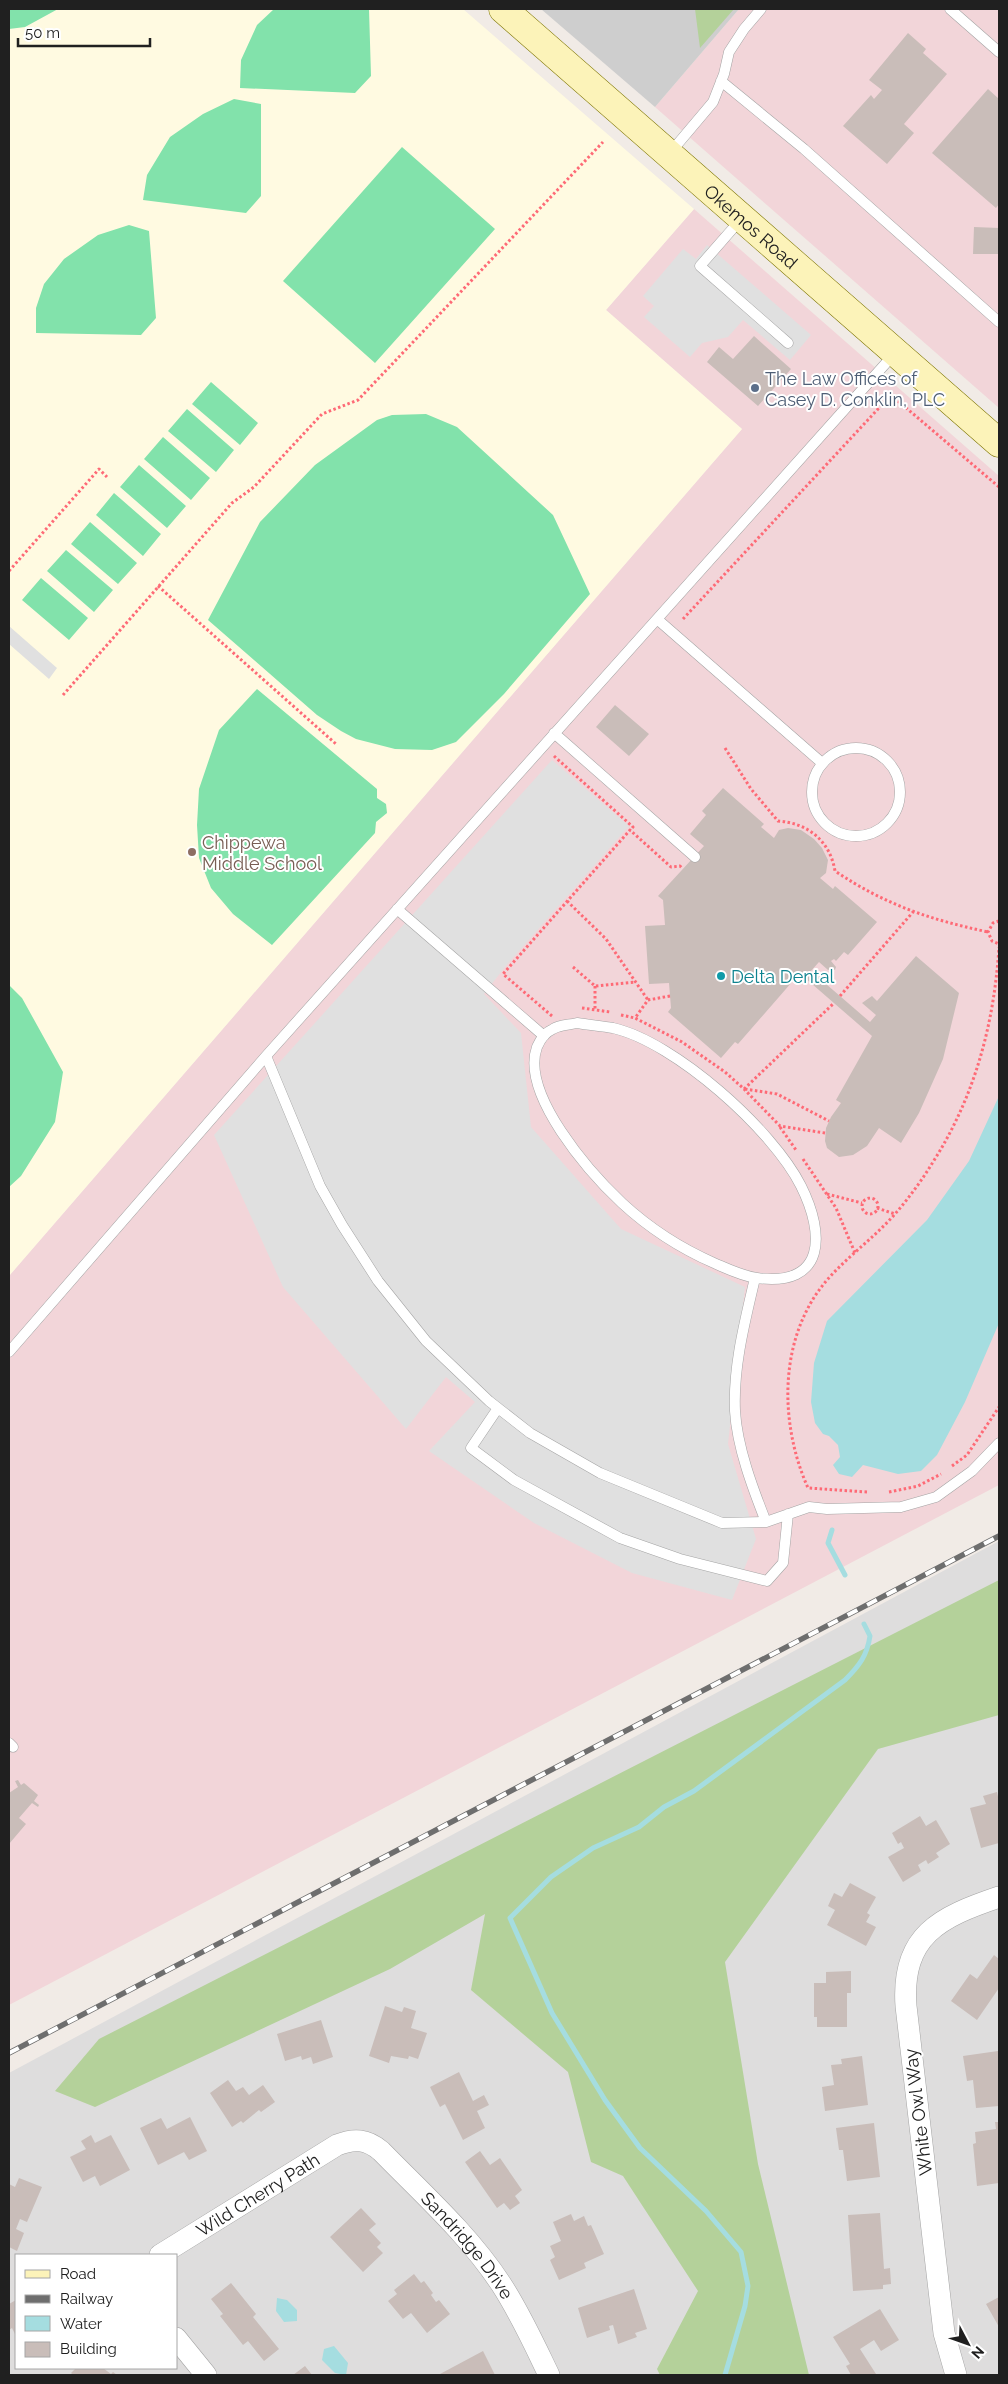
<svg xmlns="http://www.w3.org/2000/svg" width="1008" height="2384" font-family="Raleway,sans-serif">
	<rect width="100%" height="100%" fill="#f1ebe6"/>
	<path fill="#dedddd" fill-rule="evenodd" d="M999 1541V2375H9V2073ZM16 2255H176V2368H16Z"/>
	<path fill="#f2d5d9" d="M739 9H999V408L655 107Z
		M694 209 999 476V1485L9 2005V1276L742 429 606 310Z"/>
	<path fill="#fffae1" d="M9 9H463L694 209 606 310 742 429 9 1276Z"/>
	<path fill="#cecece" d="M541 9H739L655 107Z"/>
	<path fill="#b4d19a" d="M695 9H734L700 48Z
		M999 1580V1715L878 1749 725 1962 758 2164 809 2375H660L657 2369 698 2291 623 2176 591 2162 568 2072 471 1990 485 1914 390 1969 95 2107 55 2091 99 2039Z"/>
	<path fill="#82e2ab" d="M9 9H58L25 27 9 29Z
		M274 9H369L371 76 355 93 240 88 241 60 257 25Z
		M234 99 261 104V196L246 213 143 200 147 175 170 137 203 114Z
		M402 147 495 229 375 363 283 281Z
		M129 225 149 231 156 318 141 335 36 333V308L44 284 64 259 98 235Z
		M211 382 258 423 240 445 192 404Z
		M187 409 234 450 216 472 168 431Z
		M426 414 457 427 553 515 590 594 504 694 456 742 432 750 395 749 356 739 341 731 317 715 208 620 260 522 315 465 377 420 392 415Z
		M163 437 210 478 191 500 144 459Z
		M139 465 186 506 167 528 120 487Z
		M114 493 161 534 143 556 96 515Z
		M90 522 137 563 118 584 71 544Z
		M66 550 113 590 94 612 47 571Z
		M41 578 88 618 69 640 22 600Z
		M257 689 377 789V798L386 804 387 813 376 822 375 833 272 945 233 914 211 888 199 858 197 825 199 789 219 730Z
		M9 985 22 998 63 1072 55 1122 21 1176 9 1187Z"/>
	<path fill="#e0e0e0" d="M707 245 811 335 790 360 743 320 728 337 702 343 690 357 644 317 654 306 643 296 683 249 696 259Z
		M9 626 57 668 49 679 9 644Z
		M552 760 629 826 505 967 484 994 521 1033 531 1127 621 1229 745 1287 728 1444 756 1539 732 1600 632 1573 534 1523 429 1451 475 1402 446 1377 406 1429 283 1287 214 1135Z"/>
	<path fill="#a5dde0" d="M999 1096V1323L965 1402 937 1455 921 1471 898 1474 863 1465 852 1477 839 1474 833 1465 840 1457 838 1445 829 1436 823 1434 815 1423 811 1402 814 1363 827 1321 927 1220 969 1161Z
		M277 2298 287 2300 297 2310V2321L284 2322 276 2311Z
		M334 2346 348 2363 346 2375 335 2373 322 2360 324 2349Z"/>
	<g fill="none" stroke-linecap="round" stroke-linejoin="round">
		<path stroke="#a5dde0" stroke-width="5" d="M832 1530 828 1543 845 1575
			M725 2375 745 2306 748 2286 741 2252 706 2211 640 2148 605 2100 552 2013 510 1918 551 1877 593 1848 639 1827 664 1807 694 1791 845 1680C859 1666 867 1656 870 1636L864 1624"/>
	</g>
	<path fill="#c9bdb9" d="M908 33 926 49 923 53 947 74 904 124 914 133 887 164 843 126 871 95 874 99 882 90 869 80Z
		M988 89 999 99V204L996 208 932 153Z
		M974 227 999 228V254H973Z
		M754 336 791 369 758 406 707 362 719 347 733 359Z
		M615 705 649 734 629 756 596 727Z
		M723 788 764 824 761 827 774 838 779 830 788 828 801 830 814 839 822 848 828 860 826 873 820 878 833 889 835 886 877 922 848 955 844 952 836 961 834 959 831 961 836 967 835 970H828L819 962 811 971 870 1022 876 1015 862 1003 872 996 877 1001 916 956 959 993 943 1059 919 1113 901 1143 879 1128 867 1146 853 1155 839 1157 827 1148 825 1141 826 1128 831 1117 841 1103 836 1100 872 1036 797 971 789 980 792 982 738 1044 735 1042 721 1058 668 1012 671 1008 669 983 649 984 645 926 665 925 663 900 658 896 704 846 690 834 706 815 702 811Z
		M18 1780 21 1785 24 1783 38 1795 34 1801 39 1805 38 1807 32 1803 19 1818 26 1824 9 1844V1793L18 1787 15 1781Z
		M997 1792 999 1801V1843L981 1848 970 1808 986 1804 983 1796Z
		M920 1816 926 1826 936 1820 950 1844 936 1853 939 1857 928 1864 926 1860 918 1865 921 1871 903 1882 888 1857 904 1848 901 1842 898 1844 892 1833Z
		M850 1883 876 1897 867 1913 870 1915 866 1922 876 1927 866 1946 827 1925 835 1910 828 1906 834 1893 842 1897Z
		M994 1955 999 1959V1988L977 2020 951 2001 970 1974 977 1979Z
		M851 1971V1993H847V2027H817V2017H814V1983H826V1972Z
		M385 2006 402 2012 404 2007 416 2011 411 2028 427 2033 418 2059 409 2056 408 2059 391 2056 389 2063 369 2056Z
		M321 2020 333 2057 313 2064 311 2057 302 2060 301 2056 285 2061 277 2034Z
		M998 2051 999 2106 976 2108 973 2080 967 2081 963 2056Z
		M862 2056 868 2105 825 2111 822 2087 834 2085 831 2065 842 2064 841 2059Z
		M459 2072 473 2101 484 2095 489 2105 477 2111 485 2128 463 2140 445 2104 440 2107 430 2087Z
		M228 2080 236 2091 243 2087 249 2095 263 2085 275 2102 261 2112 259 2110 243 2123 241 2121 232 2127 210 2093Z
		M190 2117 207 2151 189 2160 184 2152 158 2165 140 2128 161 2118 167 2129Z
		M995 2122H999V2183L977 2186 973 2144 976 2143 975 2132 996 2129Z
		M874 2123 880 2177 847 2181 843 2150H839L836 2128Z
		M91 2135 95 2143 111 2135 130 2170 100 2186 95 2176 83 2182 70 2157 86 2149 81 2141Z
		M480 2151 490 2165 500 2158 522 2190 515 2196 520 2203 510 2210 504 2203 497 2208 465 2162Z
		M19 2178 42 2187 27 2222 20 2219 16 2229 24 2233 17 2251 9 2247V2184L15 2187Z
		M361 2208 376 2224 369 2230 381 2243 377 2247 383 2253 363 2272 330 2237Z
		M880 2213 884 2269 890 2268 891 2284 883 2285V2289L853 2291 848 2215Z
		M571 2214 574 2221 584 2216 588 2226 591 2225 604 2254 584 2263 586 2268 559 2280 550 2260 555 2257 550 2246 561 2241 553 2222Z
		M414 2274 421 2283 424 2281 433 2293 431 2295 436 2302 439 2300 450 2314 427 2333 411 2313 403 2319 388 2301 397 2294 394 2290Z
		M231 2283 256 2314 253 2317 279 2349 264 2361 248 2341 243 2345 220 2316 223 2314 211 2299Z
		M634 2289 647 2329 635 2333 637 2337 618 2344 613 2325 609 2326 610 2330 587 2338 578 2308Z
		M999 2297V2327L986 2304Z
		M16 2300V2336L12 2328 9 2330V2304Z
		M880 2309 899 2340 881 2351 874 2340 860 2349 876 2374 851 2375 846 2366 850 2364 833 2337Z
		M483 2351 495 2375H440V2374Z
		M305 2366 312 2375H293Z
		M76 2368H103L111 2374 113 2372 117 2375H73L71 2373Z"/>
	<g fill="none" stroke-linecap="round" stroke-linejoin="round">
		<defs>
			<path id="lane" d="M950 9 999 52
				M721 81 804 149 999 322
				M670 153 713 102 724 74 729 52 744 29 761 9
				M742 218 700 266 788 343
				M657 619 822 763
				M554 733 695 857
				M812 792a44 44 0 1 1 88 0a44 44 0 1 1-88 0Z
				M397 909 544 1036
				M577 1023C589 1025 601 1026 613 1028 675 1042 773 1130 801 1186 825 1234 826 1287 757 1278 742 1276 728 1269 714 1263 682 1249 648 1227 622 1203 590 1173 520 1094 537 1047 540 1040 546 1032 553 1029 559 1025 569 1025 577 1023Z
				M266 1056 320 1186 342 1225 378 1281 426 1341 489 1401 530 1433 600 1473 722 1523 766 1522 809 1507 827 1509 901 1507 936 1497 972 1471 999 1443
				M755 1278C745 1321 733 1366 735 1411 737 1447 753 1489 766 1522
				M9 1352 266 1056 895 353
				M498 1408 471 1448 514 1480 620 1538 680 1559 767 1581 783 1563 788 1514
				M9 1743 13 1747"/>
			<g id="street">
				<path id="s1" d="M160 2255 337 2145C354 2138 367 2139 381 2151 423 2194 468 2234 501 2284 520 2313 534 2344 549 2375"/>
				<path d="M176 2338 206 2375"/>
				<path d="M956 2375 944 2333 906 2006C901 1935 940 1917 999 1897"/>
			</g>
			<g id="secondary">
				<path id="s2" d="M503 9 999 443"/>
			</g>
		</defs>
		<use href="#lane" stroke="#a4a4a4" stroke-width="11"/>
		<use href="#street" stroke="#a4a4a4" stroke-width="22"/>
		<use href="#secondary" stroke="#7d7401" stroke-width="29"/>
		<path stroke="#fe6a76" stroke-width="3" stroke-dasharray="2.5 2.5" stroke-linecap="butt" d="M9 571 99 469 107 477
			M158 586 336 744
			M683 619 891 395 999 487
			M63 695 232 503 254 487 322 414 358 400 603 142
			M725 748 751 789 778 821C808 823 830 841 835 871 886 905 928 919 988 932
			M554 756 633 827 630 830
			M567 901 606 939 648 1000
			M999 921 993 923 988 932 992 941 999 944
			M573 967 595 986 636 982
			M595 986V1009
			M670 996 648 1000 635 1018 682 1042 725 1072 744 1089 780 1126 825 1133
			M840 996 913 912
			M582 1008 610 1012
			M621 1015 635 1018
			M552 1016 503 974 630 830 671 867 680 866 682 868
			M744 1089 834 1003
			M745 1089 777 1094 829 1121
			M780 1127 796 1150
			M803 1159 836 1208 855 1253
			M827 1194 862 1203
			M862 1206a8 8 0 1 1 16 0a8 8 0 1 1-16 0Z
			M877 1208 895 1214
			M952 1466 967 1455 999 1407
			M867 1492 808 1488C779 1423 778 1337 827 1280 848 1256 874 1238 895 1214 909 1198 922 1180 933 1162 975 1096 994 1024 999 947
			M889 1492 918 1486 941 1474"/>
		<use href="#lane" stroke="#fff" stroke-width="10"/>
		<use href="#street" stroke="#fff" stroke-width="21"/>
		<use href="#secondary" stroke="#fcf3b9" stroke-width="28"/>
		<defs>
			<path id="rail" d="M9 2053 999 1536"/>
		</defs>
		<use href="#rail" stroke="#6e6e6e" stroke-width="5.5"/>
		<use href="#rail" stroke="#fff" stroke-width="4" stroke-dasharray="11" stroke-linecap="butt"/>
	</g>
	<circle fill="#5c6f8a" stroke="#fff" stroke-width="2" cx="755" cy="388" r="5"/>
	<circle fill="#8d6e63" stroke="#fff" stroke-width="2" cx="192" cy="852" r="5"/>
	<circle fill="#0f9aa8" stroke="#fff" stroke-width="2" cx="721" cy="976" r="5"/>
	<g text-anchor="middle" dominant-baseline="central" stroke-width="4" stroke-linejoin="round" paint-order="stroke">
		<g font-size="18" fill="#202020" stroke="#fff">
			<text stroke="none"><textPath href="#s2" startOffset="330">Okemos Road</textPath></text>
			<text transform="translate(918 2112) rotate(-97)">White Owl Way</text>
			<text stroke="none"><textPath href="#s1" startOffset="115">Wild Cherry Path</textPath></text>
			<text stroke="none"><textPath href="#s1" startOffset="384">Sandridge Drive</textPath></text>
		</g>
		<g font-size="18" fill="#4e5e75" stroke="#fff" text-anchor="start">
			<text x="765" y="378">The Law Offices of<tspan x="765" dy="21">Casey D. Conklin, PLC</tspan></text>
		</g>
		<g font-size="18" fill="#785e54" stroke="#fff" text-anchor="start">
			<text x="202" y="842">Chippewa<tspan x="202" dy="21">Middle School</tspan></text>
		</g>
		<g font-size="18" fill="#0d838f" stroke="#fff" text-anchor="start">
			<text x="731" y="976">Delta Dental</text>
		</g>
	</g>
	<rect width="1008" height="2384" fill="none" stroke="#202020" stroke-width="20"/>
	<rect x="15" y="2254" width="162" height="115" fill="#ffffff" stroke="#a6a6a6"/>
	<rect x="25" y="2270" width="25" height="8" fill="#fcf3b9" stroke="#a6a6a6"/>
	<text x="60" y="2279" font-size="15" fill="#202020">Road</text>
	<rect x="25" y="2295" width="25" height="8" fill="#6e6e6e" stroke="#a6a6a6"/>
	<text x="60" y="2304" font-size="15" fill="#202020">Railway</text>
	<rect x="25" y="2316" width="25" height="15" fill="#a5dde0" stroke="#a6a6a6"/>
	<text x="60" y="2329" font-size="15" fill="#202020">Water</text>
	<rect x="25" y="2342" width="25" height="15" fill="#c9bdb9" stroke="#a6a6a6"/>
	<text x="60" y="2354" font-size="15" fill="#202020">Building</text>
	<g transform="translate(968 2344) rotate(131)" stroke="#ffffff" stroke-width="4" paint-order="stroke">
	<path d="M0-4L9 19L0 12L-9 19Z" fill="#202020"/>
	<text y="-8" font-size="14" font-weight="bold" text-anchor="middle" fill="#202020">N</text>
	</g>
	<path d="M18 38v8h132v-8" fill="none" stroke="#202020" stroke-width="2.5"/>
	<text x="25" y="38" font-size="15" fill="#202020" stroke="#ffffff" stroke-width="4" paint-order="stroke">50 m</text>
</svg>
